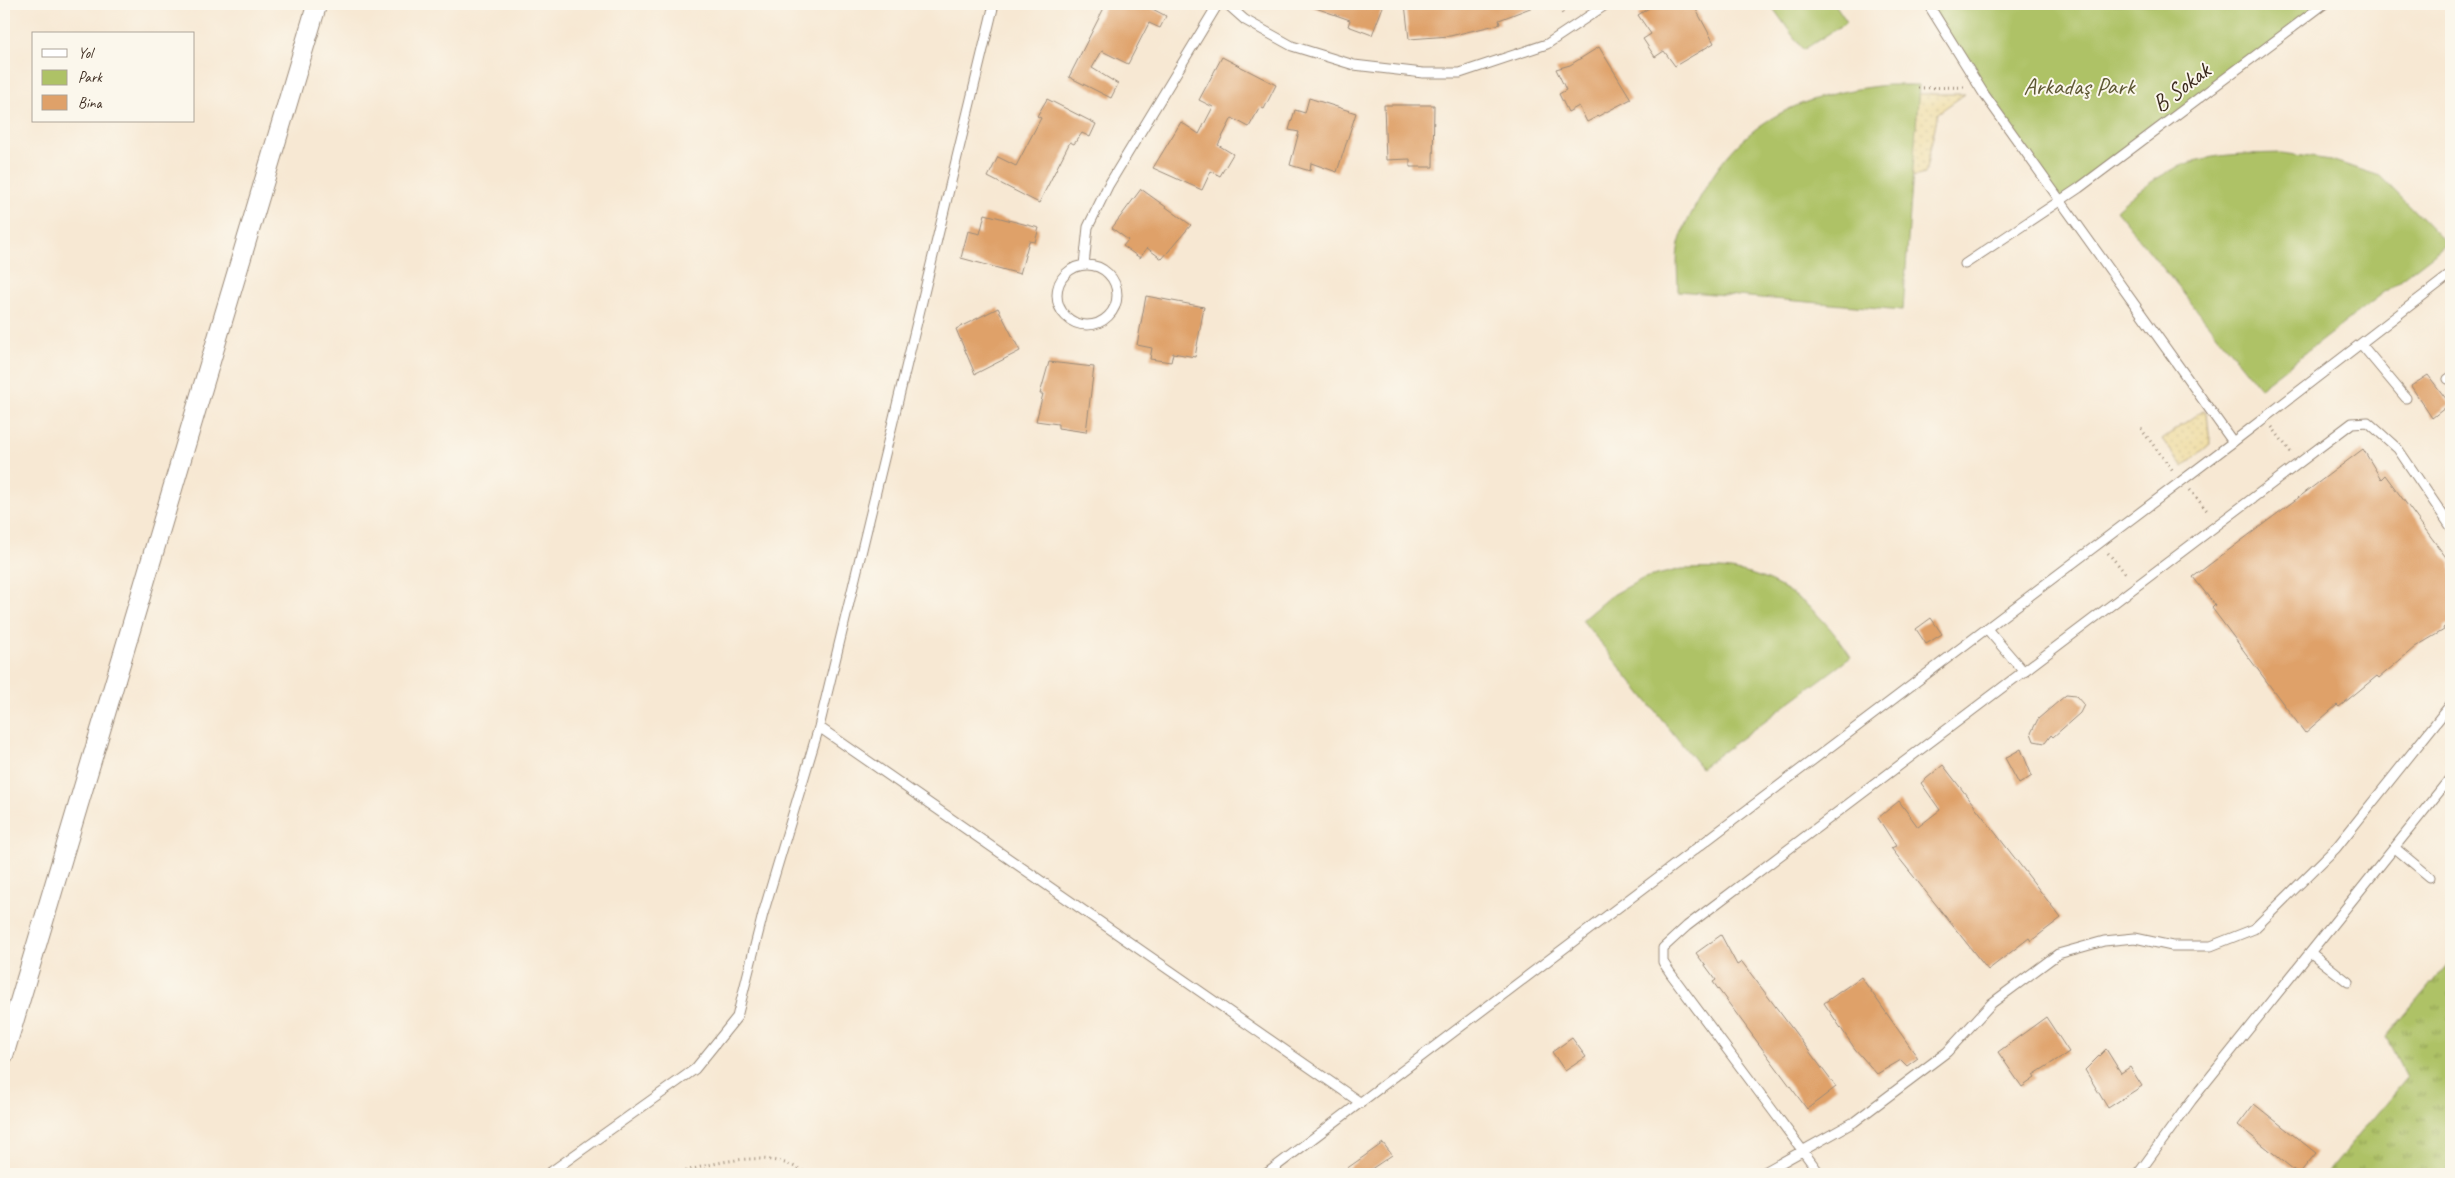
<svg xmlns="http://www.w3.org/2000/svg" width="2455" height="1178" font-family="Caveat,sans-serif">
	<defs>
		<pattern id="grass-tufts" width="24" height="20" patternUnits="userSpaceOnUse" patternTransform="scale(1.25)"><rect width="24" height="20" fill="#aec266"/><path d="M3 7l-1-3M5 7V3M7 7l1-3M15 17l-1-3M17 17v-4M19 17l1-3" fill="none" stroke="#8f9e53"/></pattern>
		<pattern id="sand-dots" width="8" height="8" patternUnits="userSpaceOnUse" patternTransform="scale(1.25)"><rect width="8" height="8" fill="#eeda9e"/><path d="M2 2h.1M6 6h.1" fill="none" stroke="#cdbb88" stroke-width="1.8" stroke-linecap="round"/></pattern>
	</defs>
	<rect width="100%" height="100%" fill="#fbf7ec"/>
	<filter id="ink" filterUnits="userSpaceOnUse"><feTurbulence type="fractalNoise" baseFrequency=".02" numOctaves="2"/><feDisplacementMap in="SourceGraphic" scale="10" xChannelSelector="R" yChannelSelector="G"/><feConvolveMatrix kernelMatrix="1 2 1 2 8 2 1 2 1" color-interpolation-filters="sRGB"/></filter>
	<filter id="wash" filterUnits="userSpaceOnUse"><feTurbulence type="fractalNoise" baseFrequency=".0096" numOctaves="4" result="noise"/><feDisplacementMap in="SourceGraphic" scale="20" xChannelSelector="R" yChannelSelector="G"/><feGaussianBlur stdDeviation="1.12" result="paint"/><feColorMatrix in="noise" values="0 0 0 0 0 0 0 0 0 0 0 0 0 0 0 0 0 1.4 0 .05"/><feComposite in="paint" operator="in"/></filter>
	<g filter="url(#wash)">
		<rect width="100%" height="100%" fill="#f7e8d3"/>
		<path fill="url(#grass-tufts)" stroke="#747642" d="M2451 960V1174H2326L2407 1078 2386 1037Z"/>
		<path fill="url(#sand-dots)" stroke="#94825e" d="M1918 94H1965L1938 113 1925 174 1912 177Z
			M2203 410 2207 412 2210 444 2183 467 2162 439Z"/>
		<path fill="#aec266" stroke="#747642" d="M1770 4H1835L1847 22 1803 50Z
			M1928 4H2324L2061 201Z
			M1887 85H1919L1903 310 1678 291C1678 277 1676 262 1678 249 1681 231 1692 212 1701 196 1742 118 1803 94 1887 85Z
			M2281 153 2331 160 2380 176 2447 244 2260 388 2116 210C2140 188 2170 166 2203 159 2228 153 2255 154 2281 153Z
			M1682 569C1695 569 1708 568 1721 569 1779 573 1821 610 1851 657L1701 768 1582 620 1609 597 1644 578Z"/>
		<g id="blocks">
			<path fill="#dfa169" d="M1106 4H1143L1166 16 1160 28 1149 23 1128 64 1102 51 1092 68 1118 84 1111 98 1069 77Z
				M1311 4H1384L1372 35 1348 26 1350 20 1310 6Z
				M1405 4H1537L1538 5 1499 20 1500 24 1450 36 1409 39Z
				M1655 4H1693L1714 43 1675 66 1664 51 1655 57 1643 39 1651 34 1638 15Z
				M1599 47 1631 99 1587 122 1579 106 1568 112 1559 94 1566 90 1556 69 1570 65Z
				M1222 57 1276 85 1264 109 1260 107 1249 127 1232 118 1218 145 1233 154 1220 176 1211 171 1202 190 1153 168 1181 122 1199 134 1213 107 1199 100Z
				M1309 98 1356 113 1337 172 1311 163 1310 171 1290 165 1299 132 1289 130 1295 110 1305 113Z
				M1047 99 1096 124 1090 137 1082 133 1074 144 1070 142 1039 203 988 177 998 157 1016 166 1041 118 1037 116Z
				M1384 105H1434L1433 167H1410V159L1386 160Z
				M1141 189 1191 225 1162 259 1147 248 1140 258 1123 246 1128 240 1112 228Z
				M985 214 1039 228 1035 242 1029 241 1020 274 961 258 968 231 980 234Z
				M1146 296 1204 307 1195 357 1173 353 1171 362 1150 359 1152 348 1137 345Z
				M998 308 1020 351 975 374 956 329Z
				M1049 362 1094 367 1086 432 1058 428V424L1036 421 1043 394H1040Z
				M2428 375 2450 404 2432 418 2411 386Z
				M2363 449 2381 479 2385 475 2451 564V622L2443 628 2444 630 2415 647 2379 678 2377 676 2339 707 2337 705 2305 733 2212 608 2215 605 2193 577Z
				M1931 618 1942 634 1926 644 1916 629Z
				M2066 695 2076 696 2084 705 2080 713 2053 737 2051 735 2045 743 2034 741 2031 733 2038 719Z
				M2021 749 2032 776 2019 784 2005 758Z
				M1943 765 2061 918 2031 941 2029 938 1988 970 1891 848 1896 846 1878 818 1899 801 1918 827 1940 810 1921 783Z
				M1721 935 1737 965 1742 962 1836 1087 1807 1109 1713 982 1716 980 1696 953Z
				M1861 977 1918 1058 1907 1066 1901 1060 1877 1074 1855 1049 1824 1003Z
				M2046 1017 2069 1052 2033 1075 2035 1078 2022 1087 1998 1052Z
				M1572 1038 1586 1057 1565 1071 1552 1052Z
				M2106 1049 2121 1073 2130 1067 2142 1086 2108 1108 2085 1070Z
				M2254 1104 2316 1153 2299 1174 2238 1125Z
				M1383 1143 1392 1155 1364 1174H1339Z"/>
		</g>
	</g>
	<g filter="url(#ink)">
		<use href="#blocks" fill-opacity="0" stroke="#998978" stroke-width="1"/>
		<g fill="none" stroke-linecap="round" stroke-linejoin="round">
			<defs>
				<path id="lane" d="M1227 4 1245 20 1292 46 1354 65 1423 73H1460L1547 44 1607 4
					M1928 4 1984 94 2233 442
					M1965 264 2079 188 2324 4
					M1057 295a30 30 0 1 1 60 0a30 30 0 1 1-60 0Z
					M1084 265 1088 227 1108 186 1218 4
					M2361 344 2406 398
					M2448 379 2451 377
					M1987 629 2024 672
					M819 727 1361 1103
					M2395 848 2430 877
					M2311 953 2348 982
					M548 1174 695 1069 737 1017 763 914 819 727 994 4
					M1266 1174 2233 442 2451 274
					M1761 1174 1854 1122 1947 1052 1992 1003 2058 954 2104 941 2135 938 2172 946H2211L2254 929 2336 848 2451 704
					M1820 1174 1671 974 1663 962V948L1687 926 2352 423 2368 422 2398 449 2451 527
					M2138 1174 2191 1101 2451 777"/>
				<path id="street" d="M4 1054 317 4"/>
			</defs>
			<use href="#lane" stroke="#998978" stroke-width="11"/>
			<use href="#street" stroke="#998978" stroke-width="21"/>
			<path stroke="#998978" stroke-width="3" stroke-dasharray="1 4" stroke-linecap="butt" d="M1557 4 1564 16
				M1918 88 1965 87
				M2272 427 2292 454
				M2141 429 2174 472
				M2190 490 2209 513
				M2108 553 2127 575
				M676 1174C716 1162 770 1147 807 1174"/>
			<use href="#lane" stroke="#fff" stroke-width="9"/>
			<use href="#street" stroke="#fff" stroke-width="19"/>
		</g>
	</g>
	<g text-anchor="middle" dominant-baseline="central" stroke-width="4" stroke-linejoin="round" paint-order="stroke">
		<g font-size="24" fill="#5e5834" stroke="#fbf7ec">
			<text x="2079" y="86">Arkadaş Park</text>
		</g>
		<g font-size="24" fill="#3b2a1e" stroke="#fbf7ec">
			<text transform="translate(2181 87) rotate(-37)">B Sokak</text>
		</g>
	</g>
	<rect width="2455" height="1178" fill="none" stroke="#fbf7ec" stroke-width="20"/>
	<rect x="32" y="32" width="162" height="90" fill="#fbf7ec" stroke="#aea59a"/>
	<rect x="42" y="49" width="25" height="8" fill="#ffffff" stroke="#aea59a"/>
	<text x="78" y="58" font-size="15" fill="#3b2a1e">Yol</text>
	<rect x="42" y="70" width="25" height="15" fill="#aec266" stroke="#aea59a"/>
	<text x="78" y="82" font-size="15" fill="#3b2a1e">Park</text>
	<rect x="42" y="95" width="25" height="15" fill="#dfa169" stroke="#aea59a"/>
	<text x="78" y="108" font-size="15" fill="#3b2a1e">Bina</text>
</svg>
